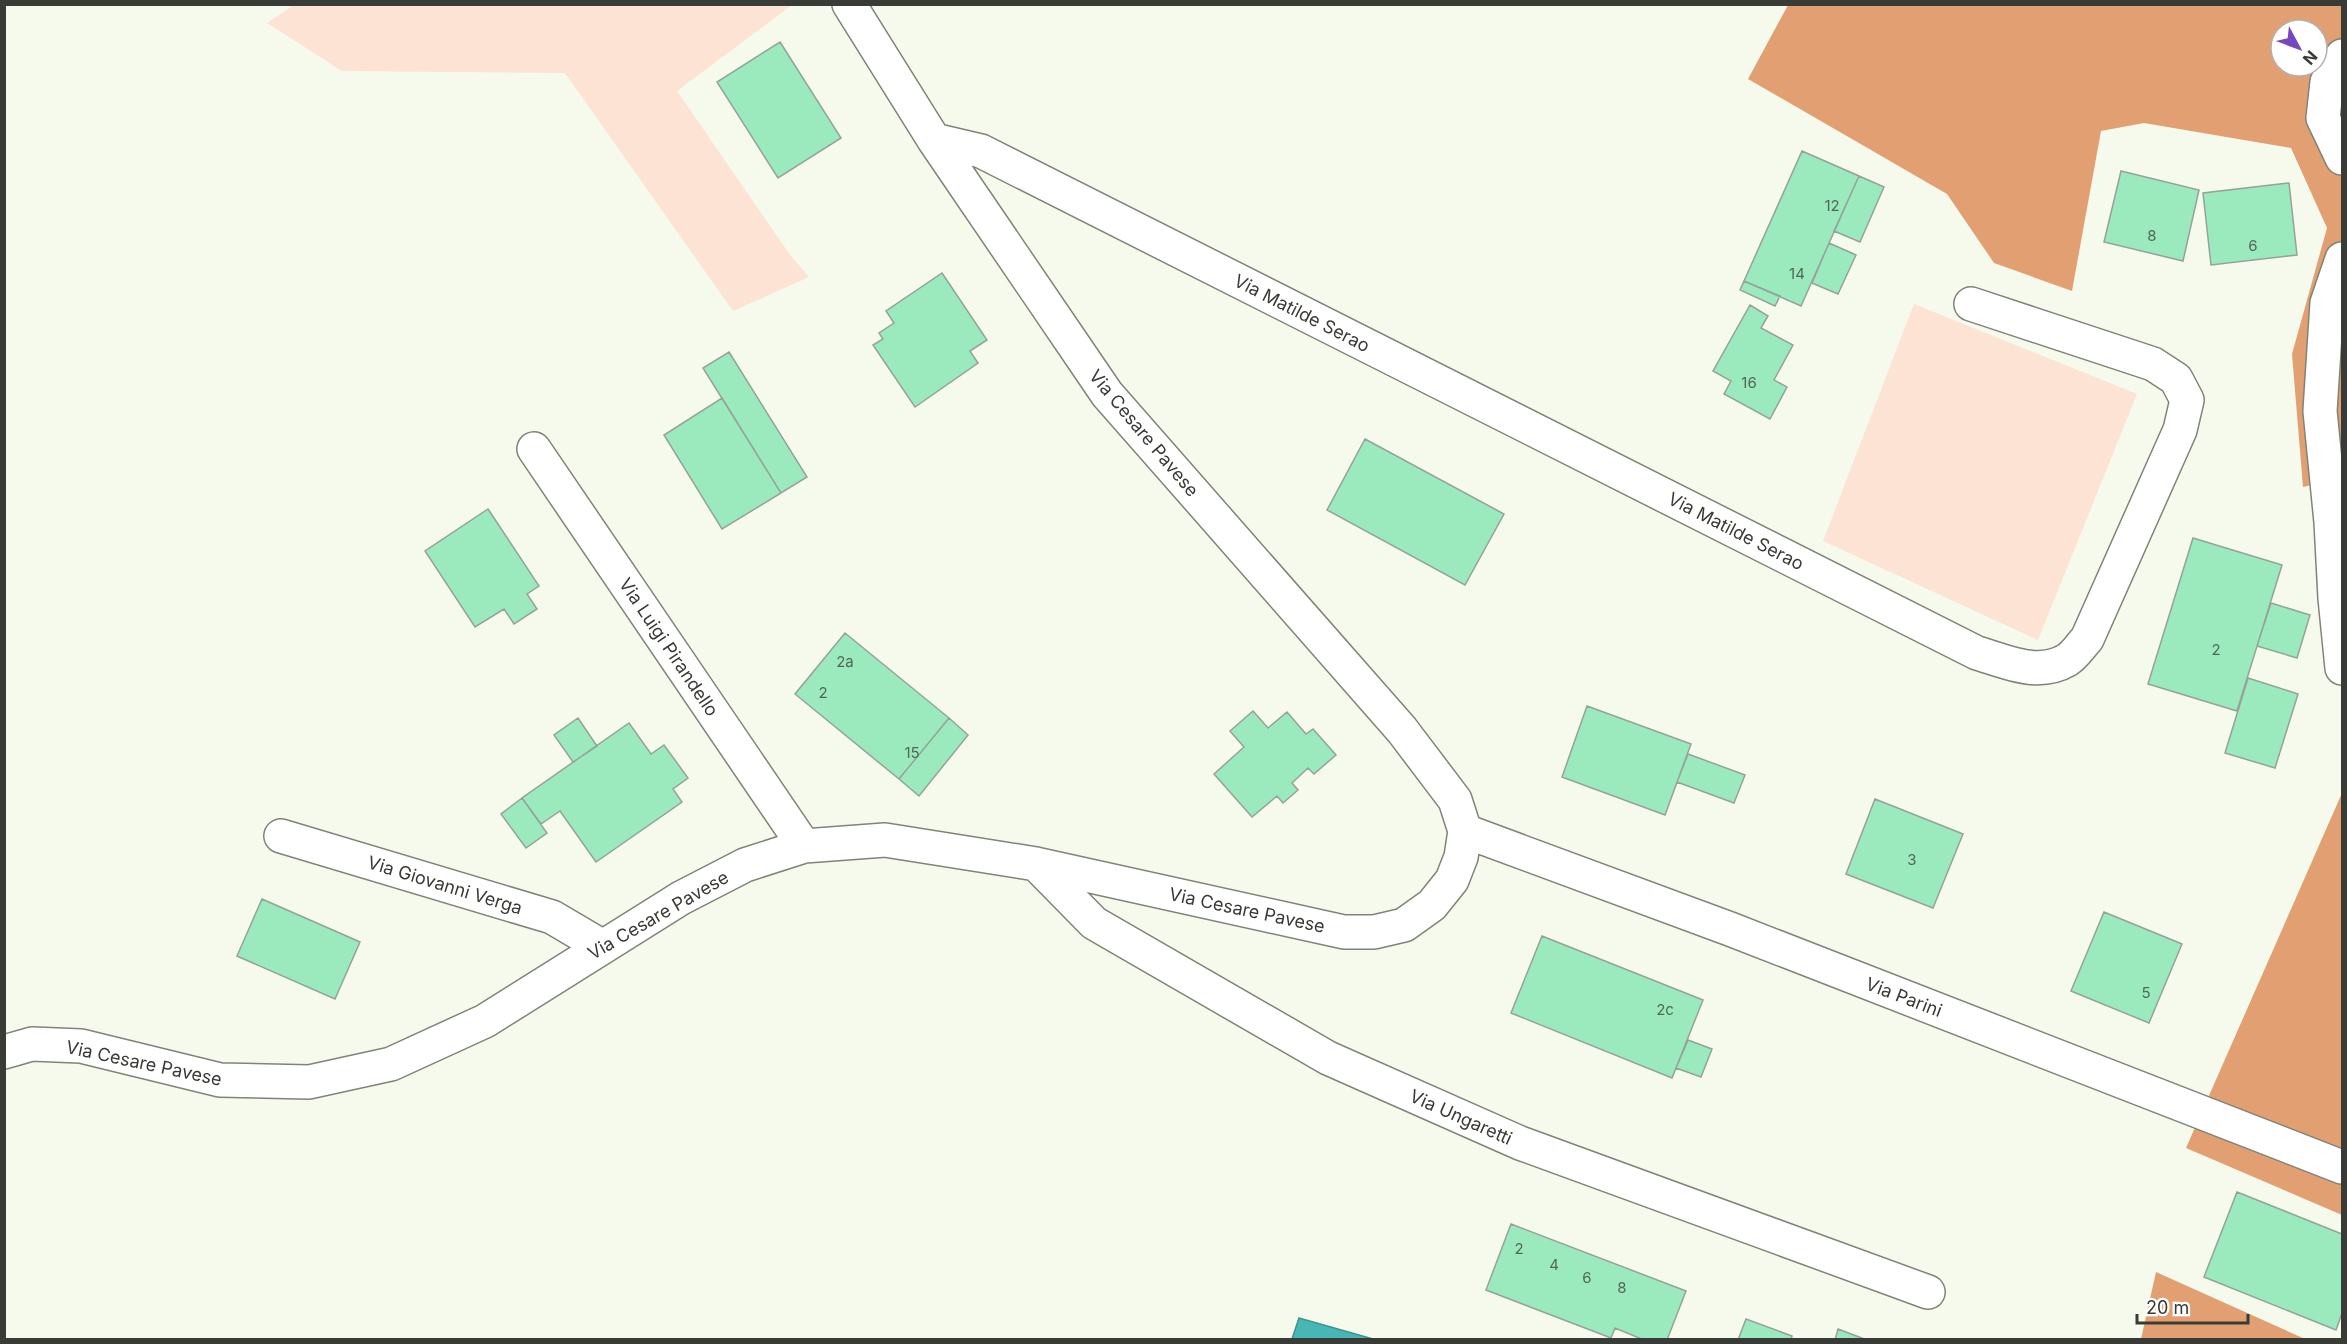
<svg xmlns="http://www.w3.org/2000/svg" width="2347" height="1344" font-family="Inter,sans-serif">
	<rect width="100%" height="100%" fill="#f5faed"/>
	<path fill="#fce3d3" d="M294 5H792L677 91 790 255 809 277 733 311 565 73 342 71 267 23Z
		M1914 304 2137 394 2038 640 1823 541Z"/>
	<path fill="#e2a072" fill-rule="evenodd" d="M1788 5H2342V478L2303 487 2292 354 2327 228 2291 148 2144 123 2101 131 2072 291 1994 263 1947 194 1748 79ZM2281 30H2317V66H2281Z
		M2342 793V1215L2186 1148Z
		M2156 1272 2305 1339H2141Z"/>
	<path fill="#47b7b5" stroke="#43928f" stroke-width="1.5" d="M1299 1318 1373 1339H1292Z"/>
	<path fill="#9beabe" stroke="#95a29a" stroke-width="1.5" d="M780 42 841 138 778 178 717 82Z
		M1802 151 1859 176 1801 306 1744 281Z
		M2121 171 2199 190 2183 261 2104 242Z
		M1859 176 1884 187 1860 242 1834 231Z
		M2289 183 2297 255 2211 265 2203 193Z
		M1829 243 1856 255 1838 294 1812 283Z
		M942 273 987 340 970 351 978 363 915 407 873 345 883 339 879 333 894 323 886 311Z
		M1744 281 1780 296 1775 306 1740 290Z
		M1750 305 1768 316 1761 328 1793 345 1774 380 1787 387 1770 419 1724 394 1731 381 1713 371Z
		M729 352 807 477 781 493 703 368Z
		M722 398 781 493 722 529 664 435Z
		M1365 439 1504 514 1465 585 1327 510Z
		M488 509 539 586 527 594 537 609 514 624 504 609 475 627 425 551Z
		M2193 538 2282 565 2237 711 2148 684Z
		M2271 603 2310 615 2297 658 2257 646Z
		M845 633 949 718 899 779 795 694Z
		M2248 678 2298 694 2275 768 2225 753Z
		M1587 706 1691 744 1665 815 1562 777Z
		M1253 711 1268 728 1287 712 1306 734 1313 729 1336 755 1314 774 1308 768 1292 783 1298 790 1283 803 1277 796 1252 817 1214 774 1244 747 1230 731Z
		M578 718 597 746 573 762 554 735Z
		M949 718 968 735 919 796 899 779Z
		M629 723 651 754 664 745 688 778 673 789 682 802 596 862 560 811 541 824 522 798Z
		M1688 754 1745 775 1734 803 1677 782Z
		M522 798 547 833 526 848 501 814Z
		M1875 799 1963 834 1933 908 1846 874Z
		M262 899 360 942 335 999 237 956Z
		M2104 912 2182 944 2149 1023 2071 991Z
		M1542 936 1703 1000 1672 1078 1511 1013Z
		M1688 1040 1712 1049 1701 1077 1676 1068Z
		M2237 1192 2342 1234V1313L2336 1330 2204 1277Z
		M1511 1224 1686 1291 1667 1340H1644L1615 1328 1611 1338 1486 1290Z
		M1746 1319 1792 1336 1791 1340H1738Z
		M1838 1329 1867 1340H1835Z"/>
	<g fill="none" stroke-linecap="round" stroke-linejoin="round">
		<defs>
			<path id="street" d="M2342 56 2327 82 2323 118 2342 158
				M934 140 981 151 1977 653C2007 662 2038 677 2067 660 2075 655 2081 645 2087 639L2180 430 2187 400 2176 379 2153 364 1971 304
				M2342 259 2327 303 2320 411 2331 522 2335 598 2342 668
				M534 449 804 846
				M1465 831 1730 929 2342 1167
				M281 836 552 917 603 947
				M1036 864 1094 923 1328 1058 1520 1143 1928 1292
				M4 1052 32 1044 81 1046 220 1080 309 1082 391 1064 485 1021 681 898 745 865 804 846 885 840 1036 864 1344 932H1374L1404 925 1432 905 1452 880 1461 857 1465 831 1455 800 1402 730 1107 394 934 140 849 4"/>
		</defs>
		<use href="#street" stroke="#7f8478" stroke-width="36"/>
		<use href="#street" stroke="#fff" stroke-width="33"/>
	</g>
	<g text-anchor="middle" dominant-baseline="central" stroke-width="4.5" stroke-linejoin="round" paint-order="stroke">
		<g font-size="15" fill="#526758">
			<text x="1832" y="205">12</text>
			<text x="2152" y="235">8</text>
			<text x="2253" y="245">6</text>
			<text x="1797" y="273">14</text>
			<text x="1749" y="382">16</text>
			<text x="2216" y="649">2</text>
			<text x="845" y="661">2a</text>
			<text x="823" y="692">2</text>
			<text x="912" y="752">15</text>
			<text x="1912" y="859">3</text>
			<text x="2146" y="992">5</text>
			<text x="1665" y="1009">2c</text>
			<text x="1519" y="1248">2</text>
			<text x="1554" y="1264">4</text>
			<text x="1587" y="1277">6</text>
			<text x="1622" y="1287">8</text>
		</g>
		<g font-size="18" fill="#393b36" stroke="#fff">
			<text transform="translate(1302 313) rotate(27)">Via Matilde Serao</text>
			<text transform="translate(1144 433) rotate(50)">Via Cesare Pavese</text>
			<text transform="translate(1736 531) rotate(27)">Via Matilde Serao</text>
			<text transform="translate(669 647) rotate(56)">Via Luigi Pirandello</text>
			<text transform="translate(445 885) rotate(17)">Via Giovanni Verga</text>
			<text transform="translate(1247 910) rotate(12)">Via Cesare Pavese</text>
			<text transform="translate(658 915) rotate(-30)">Via Cesare Pavese</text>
			<text transform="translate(1904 997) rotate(21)">Via Parini</text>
			<text transform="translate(144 1063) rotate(12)">Via Cesare Pavese</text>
			<text transform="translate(1461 1117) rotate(24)">Via Ungaretti</text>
		</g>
	</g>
	<rect width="2347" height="1344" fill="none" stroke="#393b36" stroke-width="12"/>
	<g transform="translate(2299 48) rotate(131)"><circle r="28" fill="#ffffff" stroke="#b0b1af" stroke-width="1.5"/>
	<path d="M0-4.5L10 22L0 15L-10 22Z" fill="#7647bf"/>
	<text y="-9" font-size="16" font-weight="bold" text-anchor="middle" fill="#393b36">N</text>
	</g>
	<path d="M2137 1314v9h111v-9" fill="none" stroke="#393b36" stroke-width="3"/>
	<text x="2146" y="1314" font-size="18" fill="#393b36" stroke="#ffffff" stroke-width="4.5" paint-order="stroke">20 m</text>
</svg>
